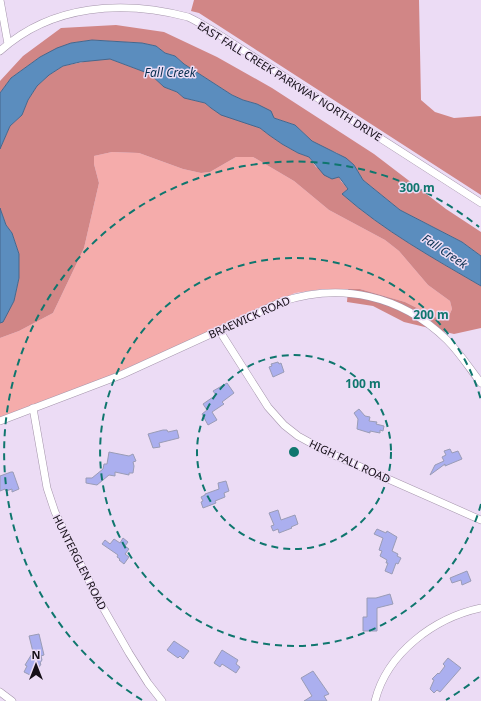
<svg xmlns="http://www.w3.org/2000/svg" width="481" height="701" font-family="'Noto Sans',sans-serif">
	<rect width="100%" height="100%" fill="#ecdcf5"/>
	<path fill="#f5acab" d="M112 152 139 153 183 169 201 173 210 172 236 157H253L294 181 329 210 385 240 399 251 428 285 450 301 452 309 448 318 439 319 405 302 360 289H323L295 293 105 378 0 418V338L19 331 53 313 84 248 99 183 94 164V156Z"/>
	<path fill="#d18686" d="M194 0H419L421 100 435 112 454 118 481 116V195L199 13 191 11Z
		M116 25 164 32 217 57 272 88 374 154 446 209 481 232V256L462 242 400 210 363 180 354 165 337 153 325 148 312 141 295 125 274 118 257 104 243 100 232 95 184 64 175 56 165 53 156 46 142 43 92 40 71 43 40 57 11 78 0 93V81L23 56 61 28Z
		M98 59H110L150 74 164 87 177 92 184 98 205 103 211 108 221 114 260 128 269 135 282 144 298 153 309 157 316 167 339 177 341 181 348 189 342 194C384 231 433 258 481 286V328L454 334 404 322 373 306 347 302 348 289H360L405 302 439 319 448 318 452 309 450 301 428 285 399 251 385 240 329 210 294 181 253 157H236L210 172 201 173 183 169 139 153 112 152 94 156V164L99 183 84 248 53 313 19 331 0 338V323L3 321 14 301 19 278V254L12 233 6 225 0 208V149L10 126 22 115 28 100 37 86 49 75 63 66Z"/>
	<path fill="#5b8dbe" stroke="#46678c" d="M92 40 142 43 156 46 165 53 175 56 184 64 232 95 243 100 257 104 271 111 274 118 295 125 312 141 346 158 354 165 363 180 400 210 462 242 481 256V286C433 258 384 231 342 194L348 189 339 177 332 179 324 175 309 157 298 153 282 144 269 135 260 128 221 115 211 108 205 103 184 98 177 92 164 87 150 74 110 59 80 62 63 66 49 75 37 86 28 100 22 115 10 126 0 149V93L11 78 40 57 57 48 71 43Z
		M0 208 6 225 12 233 19 254V278L14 301 3 322 0 323Z"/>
	<path fill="#abafef" stroke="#9a9cb6" d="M278 362 279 364 281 363 284 372 273 377 269 367 272 366 271 364Z
		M227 383 234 393 222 402 224 404 212 412 217 420 208 425 202 414 207 410 203 404 216 395 213 391Z
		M359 409 365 416 370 417 369 421 377 422 376 424 384 426 383 431 380 430V433L370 431V433L357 429 358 419 354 413Z
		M163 430H167L168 432 177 430 179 438 159 443 160 447 153 448 148 434Z
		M450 449 452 453 458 451 462 459 445 466V464L430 475 435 465 444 461 442 457 446 455 444 451Z
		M109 452 129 456 133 454 136 461 133 462 134 466 133 473H129V475L115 472V476L109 475 97 485 86 483V478H92L103 469 104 464H107Z
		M11 472H13L19 489 12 492V489L6 491 5 489 0 491V476Z
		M226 481 229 491 224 493 225 497 215 501 216 503 203 508 201 502 203 501 201 497 205 495V494L219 489 218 483Z
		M278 510 281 520 295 515 298 524 291 527 292 528 279 533 278 529 273 531 271 526 274 525 269 513Z
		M377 529 386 533 387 531 397 537 392 551 398 554 397 556 401 558 398 564 396 563 392 574 385 571 388 563H386L387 560 380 556 382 551 379 550 383 538 374 534Z
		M123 538 128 542 125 546 129 549 125 554 129 557 124 564 119 560 120 559 117 557 118 555 102 544 105 540 110 544 114 539 120 543Z
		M467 571 471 581 462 585 461 580 452 583 450 578Z
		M390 594 393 604 377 608V631H363V617H367V598H376Z
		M39 634 44 655 41 656 42 660 40 663 41 664 37 671 36 670 33 674 31 673 30 675 24 672 27 666 25 665 33 652 29 636Z
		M174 641 189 651 183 659 180 656 178 658 167 650Z
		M222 650 238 660 236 664 240 667 236 673 222 664 220 667 214 663Z
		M448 658 461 668 440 692 437 690 434 693 430 689 434 680 432 679 438 673 439 674 445 666 443 664Z
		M313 671 329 694 324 696 327 701H304L312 696 301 678Z"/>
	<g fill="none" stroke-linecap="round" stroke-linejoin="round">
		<defs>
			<path id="minor" d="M0 0 8 44
				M0 51C52 4 123 0 188 17 197 21 206 27 215 32L481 203
				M219 330 268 407 284 425 298 436 327 452 481 520
				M33 408 47 488 55 512 97 597 129 653 148 683 162 701
				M0 421 121 375 281 302C341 282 401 295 447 340 460 353 470 369 481 383
				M0 692 12 701
				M375 701C387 653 434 618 481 608"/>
		</defs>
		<use href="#minor" stroke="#a494ab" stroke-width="8"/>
		<use href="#minor" stroke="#fff" stroke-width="7"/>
	</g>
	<g fill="none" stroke="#0f766e" stroke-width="2" stroke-dasharray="7 5">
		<circle cx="294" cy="452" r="97"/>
		<path d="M481 504A194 194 0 1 1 481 400"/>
		<path d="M479 677A291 291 0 0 1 446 700M142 700A291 291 0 1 1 479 227"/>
	</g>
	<g text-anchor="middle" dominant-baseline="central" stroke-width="3" stroke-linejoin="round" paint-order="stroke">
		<g font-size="11" fill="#150f17" stroke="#ecdcf5">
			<text transform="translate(290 81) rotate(32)">EAST FALL CREEK PARKWAY NORTH DRIVE</text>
			<text transform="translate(249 317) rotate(-24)">BRAEWICK ROAD</text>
			<text transform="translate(350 461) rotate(25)">HIGH FALL ROAD</text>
			<text transform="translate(80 562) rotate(63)">HUNTERGLEN ROAD</text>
		</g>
		<g font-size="12" font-style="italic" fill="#052c4d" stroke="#ecdcf5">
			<text x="170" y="72">Fall Creek</text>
			<text transform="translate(445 251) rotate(34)">Fall Creek</text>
		</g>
	</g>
	<circle cx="294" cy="452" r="6" fill="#0f766e" stroke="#ecdcf5" stroke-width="2"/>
	<g font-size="12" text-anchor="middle" font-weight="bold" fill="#0f766e" stroke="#ecdcf5" stroke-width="3" stroke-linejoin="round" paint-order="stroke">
		<text x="417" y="192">300 m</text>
		<text x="431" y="319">200 m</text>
		<text x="363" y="388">100 m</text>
	</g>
	<g transform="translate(36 665)" stroke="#ecdcf5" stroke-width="3" paint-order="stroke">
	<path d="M0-3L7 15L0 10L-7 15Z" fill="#150f17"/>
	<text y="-6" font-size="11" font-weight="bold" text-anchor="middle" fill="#150f17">N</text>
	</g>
</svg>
